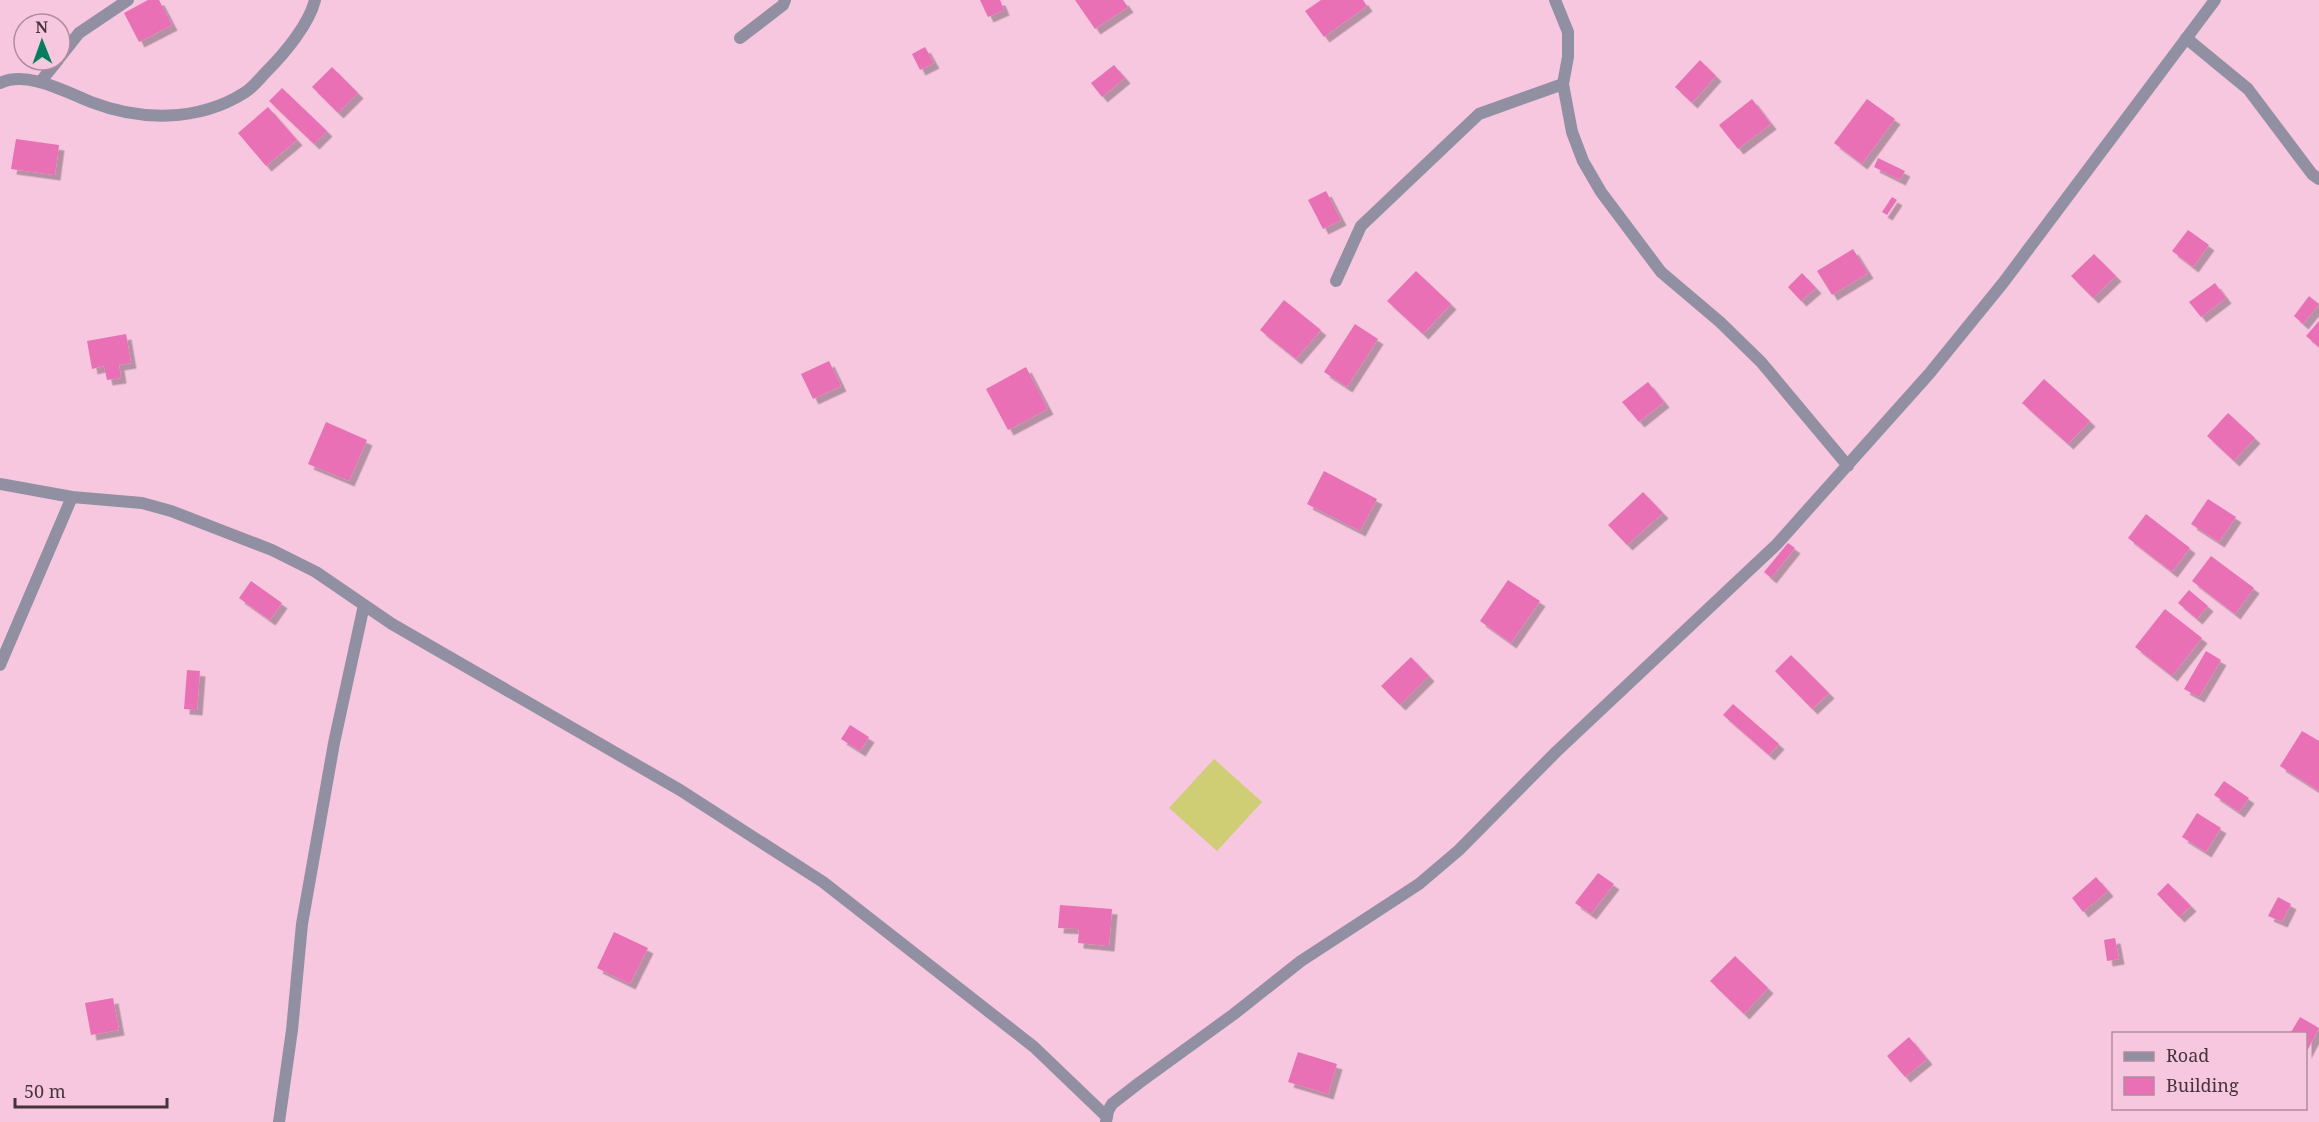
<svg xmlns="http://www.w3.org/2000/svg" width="2319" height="1122" font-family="'Noto Serif',serif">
	<defs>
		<filter id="shadow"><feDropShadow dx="5.5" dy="5.5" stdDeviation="0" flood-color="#0004"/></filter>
	</defs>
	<rect width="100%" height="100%" fill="#f6c7de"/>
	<path fill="#d0ce75" d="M1214 759 1262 802 1217 851 1169 808Z"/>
	<path fill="#e970b4" filter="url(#shadow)" d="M148 0H159L172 25 139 42 124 13Z
		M980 0H1000L1004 10 988 17Z
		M1075 0H1123L1128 7 1095 29Z
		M1321 0H1363L1367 6 1324 37 1305 11Z
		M925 47 934 63 920 70 912 54Z
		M1700 60 1716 76 1692 103 1675 87Z
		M1114 65 1125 78 1102 97 1091 83Z
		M332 67 358 93 338 113 312 87Z
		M282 88 327 131 314 144 269 101Z
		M1752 99 1771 124 1738 149 1719 125Z
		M1867 99 1895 119 1862 164 1834 143Z
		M268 107 297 140 266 166 238 133Z
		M16 139 59 145 55 175 11 169Z
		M1878 158 1905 171 1900 180 1874 167Z
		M1326 191 1341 220 1323 229 1308 200Z
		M1892 197 1897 200 1887 215 1882 212Z
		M2188 230 2209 245 2193 267 2172 251Z
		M1853 249 1868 273 1832 295 1817 271Z
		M2094 254 2116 276 2093 298 2071 276Z
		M1416 271 1451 304 1423 334 1387 301Z
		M1802 273 1816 288 1801 301 1788 287Z
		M2215 283 2226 298 2201 317 2189 302Z
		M2309 296 2319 304 2303 324 2294 316Z
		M1284 300 1321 330 1296 359 1260 330Z
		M2319 321V347L2306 336Z
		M1355 324 1378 339 1347 387 1324 372Z
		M126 334 131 363 119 365 121 378 107 380 104 366 92 369 87 341Z
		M829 361 841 386 813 399 801 374Z
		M1026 367 1048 409 1008 430 986 389Z
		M2044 379 2090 421 2068 444 2022 403Z
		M1648 382 1664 402 1639 422 1622 402Z
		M2228 413 2255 438 2234 461 2207 436Z
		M326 422 367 440 349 481 308 464Z
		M1324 471 1377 499 1360 531 1307 504Z
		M1643 492 1663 513 1627 545 1608 525Z
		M2208 499 2236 517 2219 542 2191 524Z
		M2146 514 2190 548 2172 572 2128 538Z
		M1788 543 1795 548 1771 578 1764 572Z
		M2211 556 2254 588 2235 614 2192 581Z
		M1508 580 1540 601 1511 643 1480 621Z
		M251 581 282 603 270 620 239 598Z
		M2189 590 2208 606 2197 619 2178 603Z
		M2165 609 2202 638 2172 676 2135 647Z
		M2206 651 2221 660 2199 697 2184 689Z
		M1791 655 1829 693 1812 709 1775 671Z
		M1411 657 1429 676 1400 705 1381 686Z
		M187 670 200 671 197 710 184 709Z
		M1733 704 1779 744 1769 755 1723 715Z
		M850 725 869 737 860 751 841 739Z
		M2302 731 2319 741V791L2280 766Z
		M2224 781 2249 798 2239 812 2214 795Z
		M2197 813 2221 828 2206 852 2182 837Z
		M1598 873 1614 884 1591 914 1575 903Z
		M2096 877 2108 891 2083 912 2072 898Z
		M2168 883 2191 906 2179 917 2157 894Z
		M2278 897 2291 904 2282 922 2268 916Z
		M1060 905 1112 909 1109 946 1078 943 1079 929 1058 928Z
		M614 932 648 948 630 984 597 968Z
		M2115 938 2119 959 2107 961 2104 940Z
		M1735 956 1768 988 1744 1014 1710 981Z
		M113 998 119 1030 91 1035 85 1003Z
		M2300 1017 2319 1028 2306 1053V1034H2290Z
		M1909 1037 1927 1059 1905 1077 1887 1056Z
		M1298 1052 1337 1064 1328 1094 1288 1082Z"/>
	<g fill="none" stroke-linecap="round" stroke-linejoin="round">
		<path stroke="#9190a3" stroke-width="12" d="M1555 0 1568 32V57L1563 84 1572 132 1583 161 1601 192 1661 272 1720 322 1761 362 1848 466
			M740 38 783 5 785 0
			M2186 38 2248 89 2312 174 2319 179
			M60 57 79 33 128 0
			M41 81 58 60
			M0 83C27 70 66 92 91 102 140 121 198 122 244 93 253 88 260 78 267 71 285 53 309 24 315 0
			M1336 281 1361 226 1479 114 1563 84
			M0 484 72 497 142 503 171 511 272 550 316 572 392 624 680 790 823 882 1034 1047 1106 1116
			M0 665 72 497
			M279 1122 292 1030 302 924 334 743 364 605
			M1106 1122 1108 1111 1112 1104 1139 1083 1234 1014 1301 961 1419 884 1459 850 1556 752 1777 544 1929 374 2003 283 2215 0"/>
	</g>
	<rect x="2112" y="1032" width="195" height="78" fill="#f6c7de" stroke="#b08c9e" stroke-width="1.5"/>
	<rect x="2124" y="1052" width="30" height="9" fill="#9190a3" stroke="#b08c9e" stroke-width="1.5"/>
	<text x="2166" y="1062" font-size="18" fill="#46333d">Road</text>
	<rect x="2124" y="1077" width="30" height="18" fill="#e970b4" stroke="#b08c9e" stroke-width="1.5"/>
	<text x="2166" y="1092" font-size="18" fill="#46333d">Building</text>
	<g transform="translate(42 42) rotate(359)"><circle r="28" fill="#f6c7de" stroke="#b08c9e" stroke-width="1.5"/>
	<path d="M0-4.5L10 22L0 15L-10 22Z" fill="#007f5f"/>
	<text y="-9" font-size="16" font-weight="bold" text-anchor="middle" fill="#46333d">N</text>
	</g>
	<path d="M15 1098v9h152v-9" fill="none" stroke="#46333d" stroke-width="3"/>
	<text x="24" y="1098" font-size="18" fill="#46333d" stroke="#f6c7de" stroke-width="4.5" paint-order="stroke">50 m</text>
</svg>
